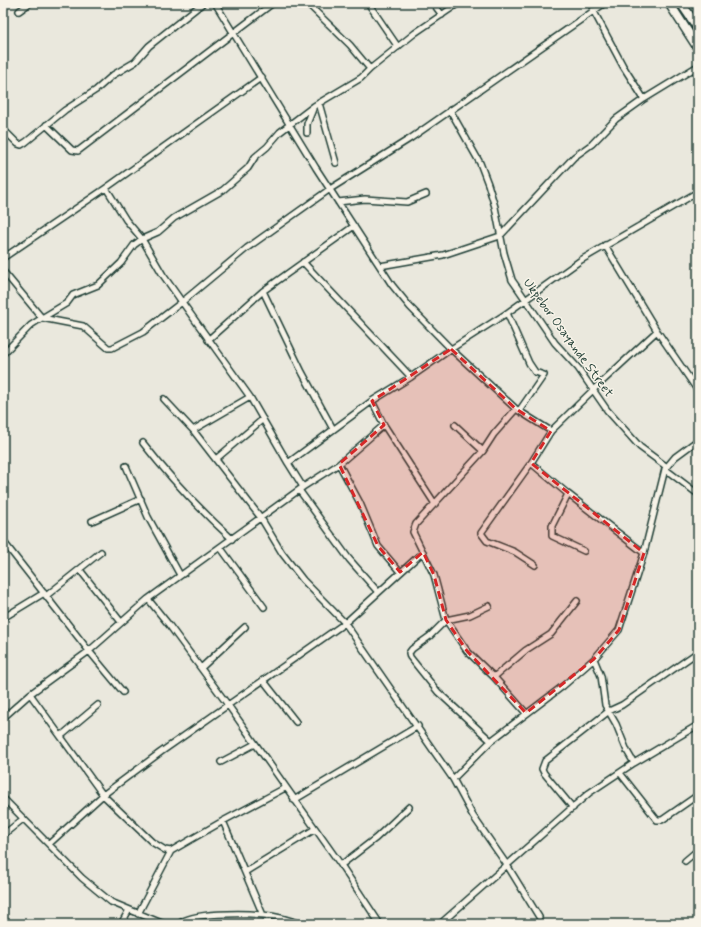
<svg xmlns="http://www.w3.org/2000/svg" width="701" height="927" font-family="Mynerve,sans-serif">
	<rect width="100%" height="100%" fill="#eae8dd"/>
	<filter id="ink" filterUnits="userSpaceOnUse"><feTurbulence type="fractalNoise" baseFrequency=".025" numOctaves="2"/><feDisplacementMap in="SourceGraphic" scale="8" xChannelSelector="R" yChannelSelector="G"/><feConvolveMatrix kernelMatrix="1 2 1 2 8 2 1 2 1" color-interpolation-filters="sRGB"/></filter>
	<g filter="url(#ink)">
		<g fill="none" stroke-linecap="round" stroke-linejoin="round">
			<defs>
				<path id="minor" d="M215 3 316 168 392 285 410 307 451 349 507 313 581 260 698 192
					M368 3 398 47
					M433 3 442 15
					M19 11 30 3
					M370 69 415 33 459 3
					M644 99 698 66
					M319 103 336 163
					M450 110 480 163 488 184 495 207 504 253 512 280 519 290 555 343 578 368 607 410 640 447 667 467
					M46 125 72 150 78 151 273 3
					M3 129 18 144 21 145 26 142 65 110 96 90 113 75 135 62 149 46 203 3
					M307 133V124L313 109
					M338 202 365 199 407 202 426 194
					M605 245 657 331 698 391
					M3 258 106 188 262 77
					M303 262 411 377
					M380 266 443 255 500 236 574 157 592 144 616 119 644 99 623 66 593 10
					M3 271 42 318 31 325 3 354
					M263 291 302 372 333 429
					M507 313 529 363 535 372 544 375 519 411
					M42 318 67 303 73 295 98 285 121 263 134 245 142 239 158 232 174 218 223 190 248 168 255 157 267 147 280 132 314 106 361 78 370 69 350 45 307 3
					M42 318 83 326 108 348H112L143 332 182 302 163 275 142 239 126 220 106 188
					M657 331 593 390 551 431 531 463 568 494 644 553 665 469 675 457 698 440
					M208 340 263 291 354 226
					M164 399 193 430 261 518 282 553 303 580 345 623 453 779 473 816 507 865 539 917
					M372 401 384 425 435 504
					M516 409 494 434 483 451 416 524 413 532 434 575 446 620 467 651 494 677 526 713
					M455 425 483 451
					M193 430 250 397
					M143 443C171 479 198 508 232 539
					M216 459 263 419
					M288 463 250 397 182 302 247 248 330 189 411 138 605 3
					M531 463 481 533 487 541 515 552 535 565
					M339 464 360 503 378 546 400 572
					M126 466 148 517 180 575
					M665 469 698 494
					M303 487 288 463 372 401 411 377 451 349 516 409 551 431
					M299 490 349 559 378 592
					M568 494 552 526V536L584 551
					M92 521 141 499
					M3 541 89 651 30 694 3 718
					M220 547 264 607
					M644 553 619 630 594 659 601 676 605 705 616 724 627 751 634 763 698 725
					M80 570 121 622
					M46 596 101 552
					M148 599 169 625 228 705 341 865 380 924
					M489 606 470 615 446 620 430 636 412 649 409 653 410 657 438 692 491 741
					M3 618 44 593
					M201 668 245 627
					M494 677 526 650 551 634 577 601
					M263 680 296 722
					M123 692 89 651 148 599 303 487 339 464 384 425
					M30 694 103 795 152 842 165 850 171 851
					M61 736 98 705
					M221 762 255 744
					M620 773 657 820H662L698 795
					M453 779 491 741 563 686 594 659
					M3 798 82 878 111 902 164 924
					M294 800 418 726
					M573 808 544 773 542 769 545 761 609 711 622 705 698 652
					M223 821 263 915
					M3 835 23 819
					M49 844 103 795 161 752 345 623 423 552
					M685 861 698 850
					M341 865 376 838 409 807
					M245 872 315 829
					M138 914 171 851 223 821 285 788
					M121 924 129 910
					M179 924C191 912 245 913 263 915 275 916 288 919 299 924
					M440 924 589 793 634 763"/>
				<path id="trunk" d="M669 3 698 48
					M681 3 698 28"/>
			</defs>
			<use href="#minor" stroke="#1f3d34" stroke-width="8"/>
			<use href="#trunk" stroke="#1f3d34" stroke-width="11"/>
			<use href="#minor" stroke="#f7f3e8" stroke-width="5"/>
			<use href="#trunk" stroke="#f7f3e8" stroke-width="8"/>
		</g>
	</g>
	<path fill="#d62828" fill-opacity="0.2" stroke="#d62828" stroke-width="3" stroke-dasharray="8 5" stroke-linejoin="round" d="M451 349 516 409 551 431 531 463 644 553 619 630 594 659 526 713 467 651 446 620 434 575 423 552 400 572 378 546 339 464 384 425 372 401Z"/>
	<g text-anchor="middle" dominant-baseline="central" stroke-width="3" stroke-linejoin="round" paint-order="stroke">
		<g font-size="13" fill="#1f3d34" stroke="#f7f3e8">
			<text transform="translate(568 338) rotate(54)">Ukpebor Osayande Street</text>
		</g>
	</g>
	<rect width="701" height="927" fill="none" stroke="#f7f3e8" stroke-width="16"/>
	<rect x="8" y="8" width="685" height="911" fill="none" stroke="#1f3d34" stroke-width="1.5" filter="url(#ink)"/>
</svg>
